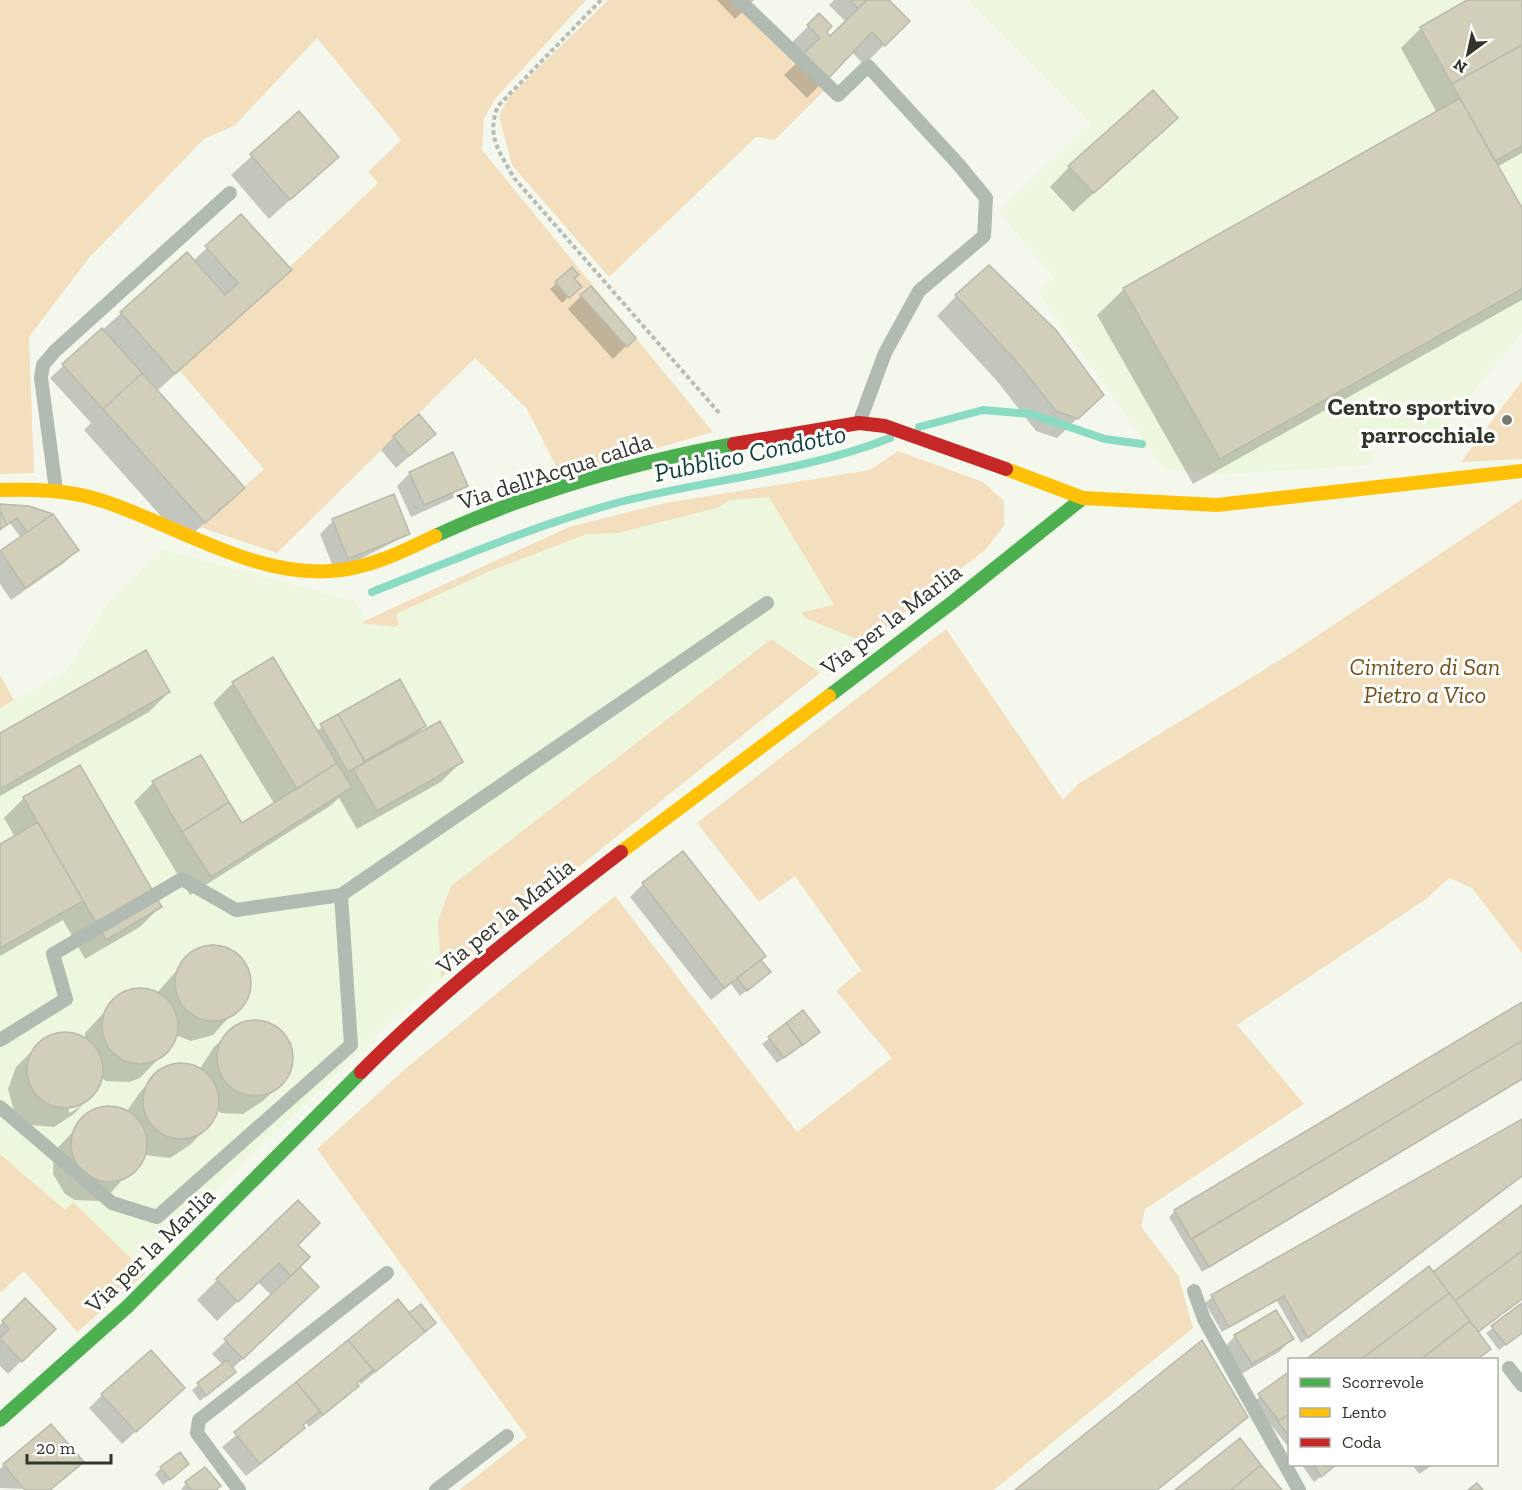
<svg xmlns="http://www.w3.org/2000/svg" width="1522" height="1490" font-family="'Zilla Slab',serif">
	<rect width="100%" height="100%" fill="#f4f8ec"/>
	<path fill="#edf7dd" d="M968 0H1522V333L1434 437 1370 444V465L1214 475 1164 468 1039 293 1055 278 999 212 1091 123Z
		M769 497 834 605 803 612 805 618 866 643 820 673 770 639 451 886 438 920 441 978 394 1018 137 1265 73 1202 65 1210 0 1154V708L66 672 108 603 163 550 354 601 370 624 396 627 399 624 395 614 488 572 587 534 618 533 717 508 730 500Z"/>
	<path fill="#f3dfbe" d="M0 0H586L494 100 484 119 482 150 713 432 561 476 527 409 475 358 277 553 200 527 264 469 180 371 378 183 368 172 401 140 317 38 234 126 204 139 89 258 29 337 34 473 0 474Z
		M608 0H742L830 85 775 140 756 137 609 277 512 165 499 116 508 98Z
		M1522 381V459L1461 462Z
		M898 451 983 482 1004 501V526L986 549 866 643 805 618 802 612 834 605 769 497 730 500 717 508 618 533 587 534 488 572 396 614 399 624 396 627 360 623 569 527 665 503 870 470Z
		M1522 499V953L1472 888 1449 878 1426 899 1237 1025 1304 1104 1145 1209 1141 1227 1178 1275 1193 1328 994 1490H459L527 1437 317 1149 404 1070 615 896 797 1132 892 1058 836 991 861 970 795 876 759 902 697 823 946 629 1063 800 1078 784 1291 653Z
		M771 639 820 673 441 978 438 920 451 886Z
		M0 675 14 700 0 708Z
		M0 1154 65 1210 73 1202 146 1273 77 1332 24 1271 0 1293Z"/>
	<path fill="#0003" fill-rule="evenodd" d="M717 0H754L735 19Z
		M834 0H887L908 21 864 65 852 52 807 98 784 75 801 59 788 46 819 16 825 32 830 38 846 22 829 5Z
		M1470 0H1522V153L1497 167 1522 211V300L1193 484 1097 315 1124 289 1437 113 1401 48 1421 28Z
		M299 113 337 157 269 219 231 175Z
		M1176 118 1073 212 1050 187 1069 167Z
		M241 216 290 270 157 391 242 488 184 542 84 430 91 423 50 378 121 313 193 261Z
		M572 269 574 292 562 303 550 289Z
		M581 296 634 338 613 359 568 309Z
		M956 296 1082 414 1057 438 1036 431 997 381 937 316Z
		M434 434 396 468 381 450 394 437Z
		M410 473 466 485 453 498 411 517 397 486Z
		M0 506 29 507 52 515 77 550 64 563 11 600 0 584V553L21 538 10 523 0 531Z
		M333 521 409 534 335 572 320 534Z
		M399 681 425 726 416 735 461 762 441 782 357 829 339 798 330 806 190 895 134 802 153 783 242 825 275 805 213 703 233 683 316 731Z
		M169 692 149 712 0 796V734Z
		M24 798 160 907 140 927 85 959 63 920 0 956V845L15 837 4 818Z
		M643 884 760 960 769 972 740 996 731 984 711 1000 630 897Z
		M215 946 237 954 244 963 250 985 248 996 213 1035 191 1041 175 1035V1039L160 1057 140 1078 129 1082 106 1081 100 1077 94 1093 74 1114 54 1127 31 1125 14 1111 8 1089 16 1067 36 1047 56 1035 67 1033 79 1036 85 1040V1033L120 995 130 990 157 993 193 952ZM82 1101V1105L70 1113 68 1110Z
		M1522 1003V1080L1202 1272 1169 1217 1175 1211Z
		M803 1012 812 1038 777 1063 762 1044Z
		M257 1021 268 1023 286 1038 290 1048 289 1071 284 1081 263 1101 243 1114 221 1113 216 1109 210 1125 190 1145 170 1158 144 1155 108 1196 98 1201 75 1200 65 1194 53 1174 54 1152 89 1114 99 1109 126 1112 141 1091 161 1070 183 1064 199 1070 214 1047 235 1027Z
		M1522 1121V1176L1301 1343 1277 1301 1222 1332 1205 1303 1212 1297Z
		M296 1245 304 1300 232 1369 234 1372 228 1378 200 1401 192 1390 223 1365 212 1354 272 1296 258 1282 217 1321 197 1300 217 1280Z
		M25 1300 54 1329 8 1374 0 1366V1325Z
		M398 1302 417 1338 361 1384 359 1382 344 1399 309 1427 306 1423 290 1441 246 1476 222 1447Z
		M1522 1305V1332L1499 1350 1486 1333Z
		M1235 1336 1292 1339 1279 1352 1238 1376 1222 1350Z
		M1290 1373V1449L1253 1402Z
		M183 1388 122 1444 89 1408 102 1395Z
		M82 1462 51 1490 0 1488V1469L4 1465Z
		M188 1464 163 1485 155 1474 161 1468Z
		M1301 1464H1337L1314 1482Z
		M1412 1464H1434L1419 1474Z
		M186 1483 215 1490H181Z"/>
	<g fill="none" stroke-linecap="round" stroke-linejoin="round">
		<path stroke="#8adbc3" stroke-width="8" d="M919 427 983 410 1031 414 1105 439 1142 444
			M372 592C454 560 535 525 620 502 710 479 804 472 890 438"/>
	</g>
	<path fill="#d1cfb9" stroke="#b9b9ae" stroke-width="1.5" d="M850 0H867L858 8Z
		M867 0H889L910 21 885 46 872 32 828 79 803 54 820 38 807 25 819 13 832 26 827 32 830 36Z
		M1467 0H1522V45L1452 84 1420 27Z
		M1522 45V146L1495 161 1452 84Z
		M1153 90 1178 118 1094 193 1068 166Z
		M1460 98 1522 208V289L1220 459 1123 288Z
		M299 111 339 157 290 200 250 154Z
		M241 214 292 270 175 374 120 312 187 252 225 295 238 283 205 246Z
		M989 265 1056 330 1104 395 1078 419 1056 411 1016 361 955 295Z
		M572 267 579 275 574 278 582 287 569 298 555 282Z
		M591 286 636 338 627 347 580 295Z
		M102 328 142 373 103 409 62 364Z
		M142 373 245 488 205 523 103 409Z
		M419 414 436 434 409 456 393 436Z
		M453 452 468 486 424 505 409 472Z
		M394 494 410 534 348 559 332 519Z
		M0 504 29 506 53 514 27 532 17 518 7 525 0 511Z
		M0 511 7 525 0 529Z
		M53 514 79 550 25 588 0 551Z
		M146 650 170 692 0 789V733Z
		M273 657 337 763 297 789 232 682Z
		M400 679 426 726 365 761 338 714Z
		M338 714 365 763 348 772 320 724Z
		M440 721 463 762 377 811 353 769Z
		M201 755 229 802 182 832 152 781Z
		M337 763 352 787 211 877 182 832 229 802 242 823Z
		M80 765 162 907 106 940 23 797Z
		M38 822 83 901 0 948V844Z
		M683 851 766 956 724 988 642 883Z
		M175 983a38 38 0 1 1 76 0a38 38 0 1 1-76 0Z
		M761 960 771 972 747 991 737 978Z
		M102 1026a38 38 0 1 1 76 0a38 38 0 1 1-76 0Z
		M1522 1002V1041L1191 1239 1174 1210Z
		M803 1010 820 1032 803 1045 786 1023Z
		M217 1058a38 38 0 1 1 76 0a38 38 0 1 1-76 0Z
		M786 1023 802 1045 784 1058 768 1037Z
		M27 1070a38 38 0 1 1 76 0a38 38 0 1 1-76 0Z
		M1522 1041V1079L1209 1267 1192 1239Z
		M143 1101a38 38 0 1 1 76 0a38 38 0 1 1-76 0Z
		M71 1144a38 38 0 1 1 76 0a38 38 0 1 1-76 0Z
		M1522 1119V1176L1308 1338 1284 1296 1229 1327 1211 1295Z
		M298 1200 320 1223 298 1245 310 1257 291 1276 279 1263 238 1302 216 1279Z
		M1522 1205V1251L1455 1301 1433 1272Z
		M1522 1251V1299L1478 1332 1455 1301Z
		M1429 1266 1449 1293 1360 1360H1305Z
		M300 1267 319 1287 243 1359 224 1339Z
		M1449 1293 1470 1321 1420 1360H1360Z
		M25 1298 56 1329 22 1362 0 1338 9 1329 2 1321Z
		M398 1299 425 1332 375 1372 348 1340Z
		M1522 1303V1333L1506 1345 1491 1326Z
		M421 1304 436 1323 425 1332 409 1313Z
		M1276 1310 1294 1339 1252 1364 1234 1335Z
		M1470 1321 1491 1349 1476 1360H1420Z
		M348 1340 373 1370 357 1383 359 1386 323 1415 296 1382Z
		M1202 1340 1248 1417 1157 1490H1015Z
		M151 1350 185 1388 136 1432 101 1394Z
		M227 1360 236 1372 206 1396 197 1383Z
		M1290 1371V1413L1279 1421 1258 1394Z
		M296 1382 320 1411 303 1425 305 1428 260 1464 234 1432Z
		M1290 1413V1437L1278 1422Z
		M51 1424 84 1462 50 1490H25L3 1464Z
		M1240 1438 1261 1465 1231 1490H1175Z
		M180 1452 189 1464 170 1480 160 1467Z
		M1312 1464H1337L1321 1477Z
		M1261 1465 1282 1490H1231Z
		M205 1467 221 1486 216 1490H191L185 1482Z
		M1477 1483 1483 1490H1468Z"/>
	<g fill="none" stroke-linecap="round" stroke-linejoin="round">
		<path stroke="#b7bdb5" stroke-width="4" stroke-dasharray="4.5 3" stroke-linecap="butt" d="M601 0 498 106C486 136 499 151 514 178L721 415"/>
		<path stroke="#b1bbb1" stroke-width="14" d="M739 0 838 95 868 66 959 165 986 198 984 236 919 291 885 353 859 423
			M56 490 41 378 43 365 55 351 230 193
			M0 1040 66 999 53 954 182 879 236 910 341 895 767 603
			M0 1107 112 1203 157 1217 351 1045 341 895
			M1194 1291 1204 1319 1299 1490
			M1509 1368 1522 1385
			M239 1490 197 1433 199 1420 387 1273
			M436 1490 507 1436"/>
		<path stroke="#4caf50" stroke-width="14" d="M435 536C530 492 631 463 734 444
			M829 696 954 601 1083 498
			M0 1420 127 1307 361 1072"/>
		<path stroke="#ffc107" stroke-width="14" d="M1006 469 1083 498 1217 505 1522 471
			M0 490C35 489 70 490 103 501 179 526 259 581 341 570 374 566 406 550 435 536
			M621 852 829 696"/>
		<path stroke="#c62828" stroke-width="14" d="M734 444 859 423 885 426 1006 469
			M361 1072C441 991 531 921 621 852"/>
	</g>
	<circle fill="#767a6f" stroke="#fff" stroke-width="2" cx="1507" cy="420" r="6"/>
	<g text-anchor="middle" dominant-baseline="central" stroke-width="6" stroke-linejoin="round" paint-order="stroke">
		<g font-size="24" font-weight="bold" fill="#32362b" stroke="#fff" text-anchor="end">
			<text x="1495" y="406">Centro sportivo<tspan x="1495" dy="28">parrocchiale</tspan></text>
		</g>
		<g font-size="24" fill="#32362b" stroke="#fff">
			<text transform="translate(555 471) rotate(-18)">Via dell'Acqua calda</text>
			<text transform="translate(891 619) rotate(-37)">Via per la Marlia</text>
			<text transform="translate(505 916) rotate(-39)">Via per la Marlia</text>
			<text transform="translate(150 1250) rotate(-44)">Via per la Marlia</text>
		</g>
		<g font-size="24" font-style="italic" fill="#744f18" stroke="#fff">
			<text x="1425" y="666">Cimitero di San<tspan x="1425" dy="28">Pietro a Vico</tspan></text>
		</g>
		<g font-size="26" font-style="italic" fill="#104337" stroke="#fff">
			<text transform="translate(750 453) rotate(-12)">Pubblico Condotto</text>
		</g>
	</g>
	<rect x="1288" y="1358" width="210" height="108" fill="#ffffff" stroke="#adafaa" stroke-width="1.5"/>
	<rect x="1300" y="1378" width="30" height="9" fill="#4caf50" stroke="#adafaa" stroke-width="1.5"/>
	<text x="1342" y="1388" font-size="18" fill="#32362b">Scorrevole</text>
	<rect x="1300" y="1408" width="30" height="9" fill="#ffc107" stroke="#adafaa" stroke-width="1.5"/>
	<text x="1342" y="1418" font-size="18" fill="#32362b">Lento</text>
	<rect x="1300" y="1438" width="30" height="9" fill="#c62828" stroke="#adafaa" stroke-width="1.5"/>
	<text x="1342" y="1448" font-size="18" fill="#32362b">Coda</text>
	<g transform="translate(1468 54) rotate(213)" stroke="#ffffff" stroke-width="4.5" paint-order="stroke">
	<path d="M0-4.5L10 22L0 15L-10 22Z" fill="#32362b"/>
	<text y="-9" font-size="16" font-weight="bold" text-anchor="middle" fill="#32362b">N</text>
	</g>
	<path d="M27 1454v9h84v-9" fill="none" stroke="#32362b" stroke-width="3"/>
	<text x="36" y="1454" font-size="18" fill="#32362b" stroke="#ffffff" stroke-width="4.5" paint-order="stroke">20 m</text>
</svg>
